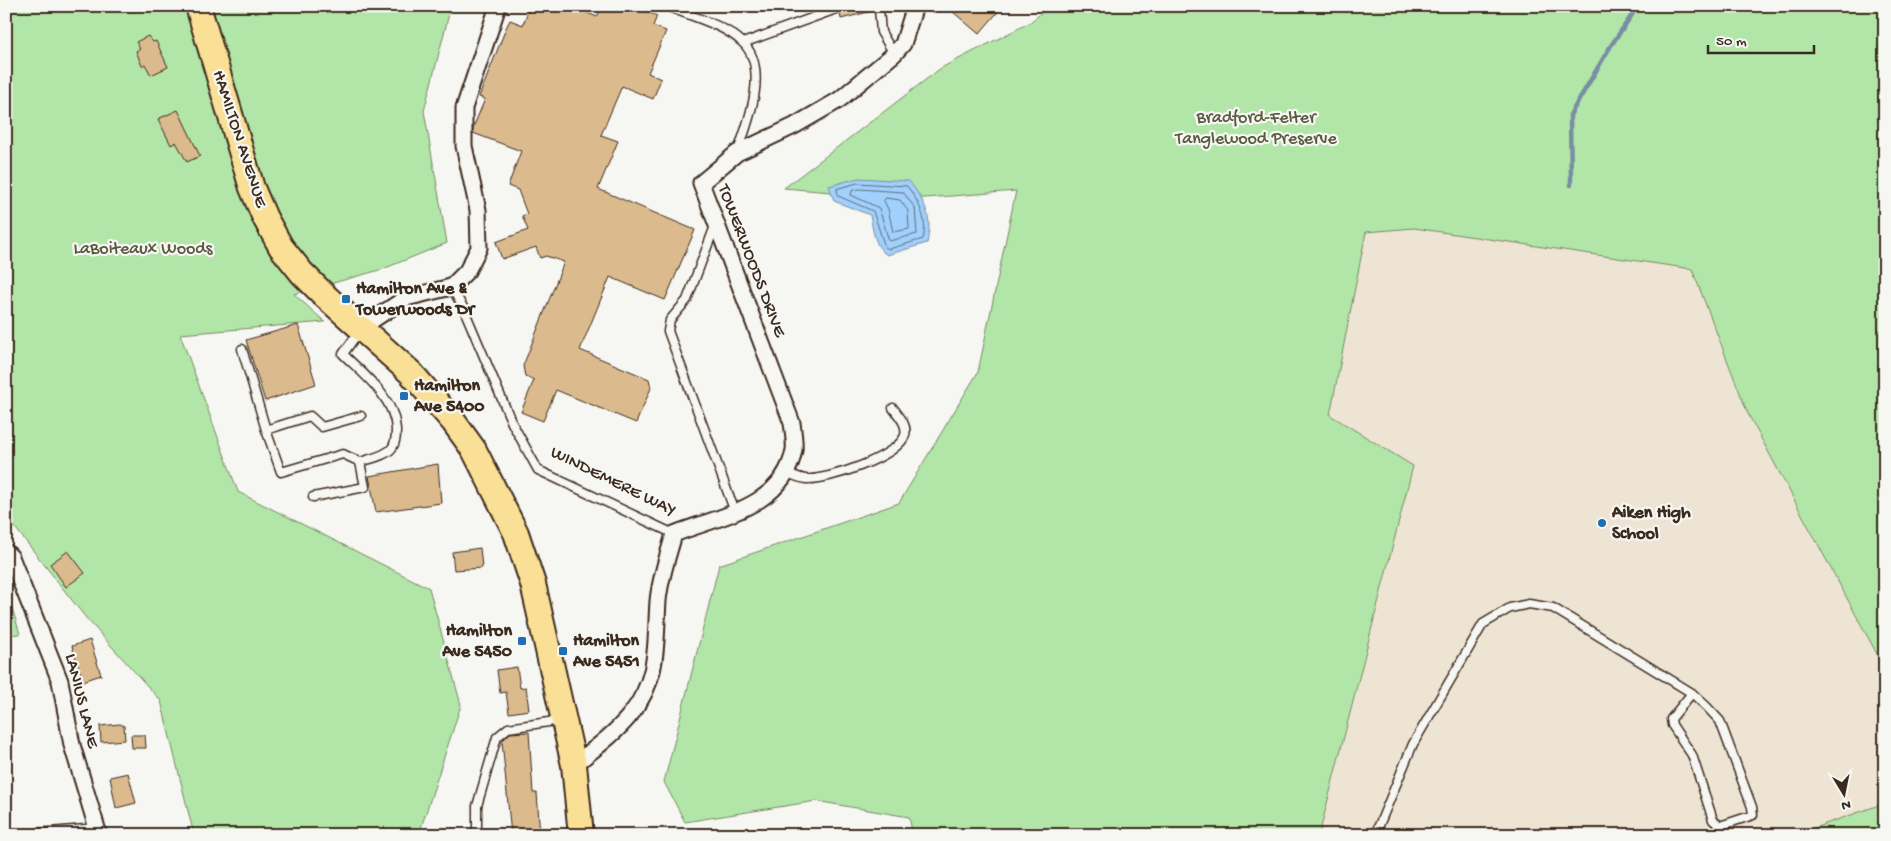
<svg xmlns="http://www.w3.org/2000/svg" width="1891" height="841" font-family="'Gochi Hand',sans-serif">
	<rect width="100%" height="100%" fill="#f6f6f2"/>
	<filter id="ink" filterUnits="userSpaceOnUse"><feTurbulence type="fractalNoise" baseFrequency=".02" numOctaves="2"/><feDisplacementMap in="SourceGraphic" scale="10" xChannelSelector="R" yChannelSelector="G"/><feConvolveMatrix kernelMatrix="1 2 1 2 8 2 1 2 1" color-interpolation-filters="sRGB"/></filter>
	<g filter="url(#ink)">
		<path fill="#eee4d4" d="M1368 221 1692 269 1748 414 1885 669V835H1319L1413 467 1330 415Z"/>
		<path fill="#b2e6a8" stroke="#768863" d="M6 6H451L424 111 447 243 383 269 294 294 325 322 180 334 238 492 429 588 461 705 420 831 408 835H204L193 831 161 701 86 618 6 516Z
			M1050 6H1885V669L1748 414 1692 269 1414 228 1366 232 1330 415 1413 466 1319 835H913L909 817 816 801 685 822 664 782 719 565 899 503 978 372 1016 191 912 199 784 188 941 68 1029 23Z
			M6 588 20 634 6 635Z
			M1885 803V835H1794Z"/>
		<path fill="#a0d0fc" stroke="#788ea3" d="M858 178 909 181C925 202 933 216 927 243L887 255C874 247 873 229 870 215L834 201 829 186Z"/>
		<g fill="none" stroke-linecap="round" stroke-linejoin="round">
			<path stroke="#636c77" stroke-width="1" d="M858 183 907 186C919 202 928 219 923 239L889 249 885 247 873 211 838 196 837 189Z
				M859 189 903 192 915 208 917 234 889 241 879 208 851 195 852 191Z
				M886 198 900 200 908 211 909 229 893 232 888 209 884 201Z"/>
			<path stroke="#788ea3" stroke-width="4.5" d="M1571 185 1570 115 1610 47 1638 6"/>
		</g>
		<path fill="#dbba8e" stroke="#3b2a1e" d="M530 6H571L597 17 601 8 612 12 615 6H633L657 16 653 26 666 31 648 73 661 79 653 99 622 86 601 135 618 141 598 189 695 230 665 300 610 277 580 350 649 379 651 388 636 423 556 390 543 421 521 412 534 380 525 376 523 366 564 262 546 256 540 258 536 247 502 259 496 242 528 230 522 216 527 214 518 190 508 186 521 151 473 133V128L485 99 479 97 506 28 510 20 523 25Z
			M844 6H869L872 11 841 19 840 14 844 11Z
			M946 6H1003L979 34Z
			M148 36 153 42 156 41 168 67 151 75 145 64 142 66 136 51 140 49 136 42Z
			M178 110 200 156 187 162 176 142 171 145 158 119Z
			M298 325 316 384 265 401 246 340Z
			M438 464 441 503 376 512 369 476Z
			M480 548 482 568 454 570 452 552Z
			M68 551 85 573 66 587 50 564Z
			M90 640 101 675 83 681 72 646Z
			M517 667 520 688 526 687 529 710 509 713 506 692 500 693 497 670Z
			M120 724 124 726 125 740 101 742 100 726Z
			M529 732 533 793H537L540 835H511L502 741 510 733Z
			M131 735H145L146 748H132Z
			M128 773 136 803 116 808 110 777Z"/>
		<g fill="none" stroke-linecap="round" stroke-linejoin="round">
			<defs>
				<path id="lane" d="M666 6C690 16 723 24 742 42 770 67 748 123 738 151
					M875 6 879 9 881 32 894 54
					M743 43 839 8
					M715 226 687 300 670 320 668 331 735 512
					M451 287 463 307 512 423 538 470 674 534
					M242 349 266 430 281 472 343 454 360 462C369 459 386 456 392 448 396 443 396 436 396 429 394 397 364 375 343 354L360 330
					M266 430 310 416 322 427 361 416
					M784 472C791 474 799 478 806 479 827 481 899 456 905 435 908 425 898 415 893 408
					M313 497 365 487 360 462
					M15 835 97 828
					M477 835V806L497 737 508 728 562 720
					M1375 835 1413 744 1483 624 1510 608 1529 604 1553 608 1692 693 1707 707 1720 721 1752 807 1753 815 1720 826 1713 820 1692 755 1672 725 1671 719 1692 693"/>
				<path id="street" d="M362 327 406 298 451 287 467 271 479 248 478 210 464 146V108L498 6
					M6 552 11 557 60 681 72 745 99 835
					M574 765C594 749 615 734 631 714 660 677 655 643 658 601 660 578 668 556 674 534 719 516 784 507 794 450 795 442 793 431 792 423L701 183 737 153 794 126 839 100 894 54 903 44 915 6"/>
				<path id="primary" d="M198 6 252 188 265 218 281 247 302 273 325 296 411 373 453 421 474 450 516 533 533 584 574 765 581 835"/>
			</defs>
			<use href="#lane" stroke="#3b2a1e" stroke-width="11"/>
			<use href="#street" stroke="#3b2a1e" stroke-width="19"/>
			<use href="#primary" stroke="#3b2a1e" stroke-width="28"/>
			<use href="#lane" stroke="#f6f6f2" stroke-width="8"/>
			<use href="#street" stroke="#f6f6f2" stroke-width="15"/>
			<use href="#primary" stroke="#fadf96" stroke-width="24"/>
		</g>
	</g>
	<g fill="#1f6fb2" stroke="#f6f6f2" stroke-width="2">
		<rect x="341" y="294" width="10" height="10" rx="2.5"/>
		<rect x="399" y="391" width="10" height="10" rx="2.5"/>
		<circle cx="1602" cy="523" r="5"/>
		<rect x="517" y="636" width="10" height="10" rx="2.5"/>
		<rect x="558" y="646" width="10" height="10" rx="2.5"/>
	</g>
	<g text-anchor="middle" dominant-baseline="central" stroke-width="4.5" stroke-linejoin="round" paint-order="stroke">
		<g font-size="18" fill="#595940" stroke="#f6f6f2">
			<text x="1256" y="118">Bradford-Felter<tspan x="1256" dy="21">Tanglewood Preserve</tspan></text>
			<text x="143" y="249">LaBoiteaux Woods</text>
		</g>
		<g font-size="18" fill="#3b2a1e" stroke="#f6f6f2">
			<text transform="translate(239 139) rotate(72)">HAMILTON AVENUE</text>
			<text transform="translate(751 261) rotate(69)">TOWERWOODS DRIVE</text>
			<text transform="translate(613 482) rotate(26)">WINDEMERE WAY</text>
			<text transform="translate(81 701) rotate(76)">LANIUS LANE</text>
		</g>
		<g font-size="18" font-weight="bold" fill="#3b2a1e" stroke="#f6f6f2" text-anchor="start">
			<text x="356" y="289">Hamilton Ave &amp;<tspan x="356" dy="21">Towerwoods Dr</tspan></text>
			<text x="414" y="386">Hamilton<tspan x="414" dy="21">Ave 5400</tspan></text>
			<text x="1612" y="513">Aiken High<tspan x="1612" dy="21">School</tspan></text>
			<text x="512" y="631" text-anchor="end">Hamilton<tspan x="512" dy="21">Ave 5450</tspan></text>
			<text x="573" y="641">Hamilton<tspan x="573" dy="21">Ave 5451</tspan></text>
		</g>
	</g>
	<rect width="1891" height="841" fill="none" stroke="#f6f6f2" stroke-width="25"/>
	<rect x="12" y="12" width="1866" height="816" fill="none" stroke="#3b2a1e" stroke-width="2" filter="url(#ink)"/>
	<g transform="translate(1844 794) rotate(170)" stroke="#f6f6f2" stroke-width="4" paint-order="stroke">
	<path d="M0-4L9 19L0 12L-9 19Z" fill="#3b2a1e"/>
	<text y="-8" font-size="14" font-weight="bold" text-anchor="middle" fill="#3b2a1e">N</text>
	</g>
	<path d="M1708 45v8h106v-8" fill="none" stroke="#3b2a1e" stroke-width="2.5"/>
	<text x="1716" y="45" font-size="15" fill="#3b2a1e" stroke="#f6f6f2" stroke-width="4" paint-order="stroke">50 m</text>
</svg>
